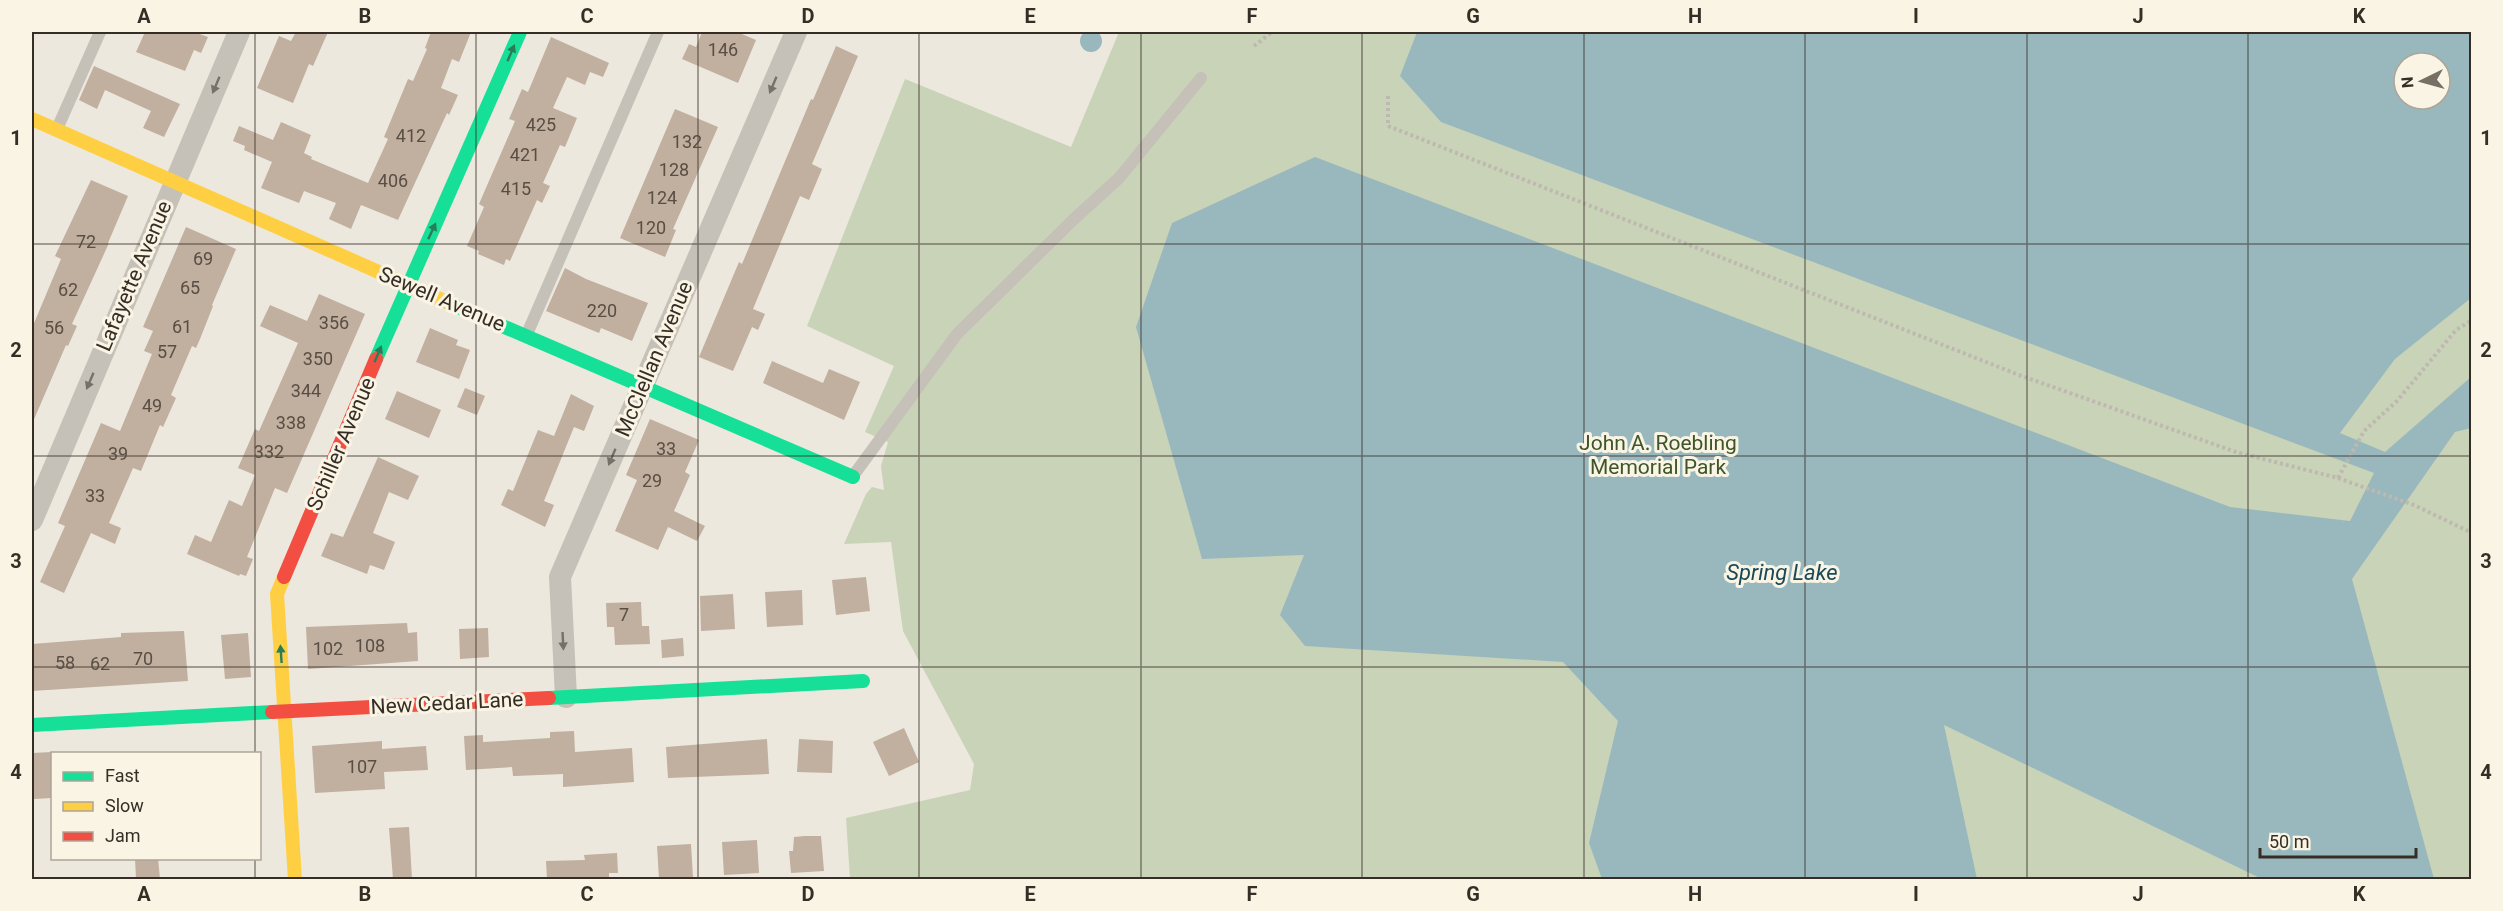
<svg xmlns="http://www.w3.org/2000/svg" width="2503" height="911" font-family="Roboto,sans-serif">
	<rect width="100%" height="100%" fill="#ece8de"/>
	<path fill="#c9d3b8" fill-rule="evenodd" d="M1119 32H2471V879H850L846 818 970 790 974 764 903 631 891 542 844 544 866 494 872 487 884 490 881 466 888 442 865 432 894 366 807 326 905 79 1071 147ZM2404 63H2440V99H2404Z"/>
	<path fill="#99b8be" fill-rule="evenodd" d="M1080 41a11 11 0 1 1 22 0a11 11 0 1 1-22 0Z
		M1417 32H2471V298L2395 359 2340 433 2385 452 2471 377V428L2455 432 2352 579 2434 879H2262L1944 725 1977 879H1602L1589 843 1618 721 1563 662 1305 646 1280 615 1304 555 1202 559 1136 327 1172 223 1315 157 2230 507 2350 521 2374 473 1441 122 1400 76ZM2404 63H2440V99H2404Z"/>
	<path fill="#c1af9f" d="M145 32H194L208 37 201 53 194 50 185 71 136 52Z
		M296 32H328L313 66 309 64 293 103 257 88 279 36 291 41Z
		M431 32H471L459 62 452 59 441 88 458 95 449 115 447 113 398 220 361 205 351 229 329 219 336 203 304 191 299 203 261 188 272 162 244 150 245 146 233 141 239 126 273 140 281 122 311 135 304 153 312 157 311 159 368 183 388 139 384 137 408 79 413 81 427 49 425 48Z
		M702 32H737L756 40 738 83 682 59 689 44 696 47Z
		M551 37 609 63 603 77 590 72 585 85 567 77 553 108 577 118 565 147 560 145 543 183 550 186 542 203 537 200 510 261 506 259 504 265 478 254 479 251 467 246 484 207 479 204 515 121 509 119 522 89 528 92Z
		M836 46 858 56 812 164 822 169 809 200 800 196 753 309 765 314 758 330 752 327 733 371 699 357 739 262 742 264 811 99 813 100Z
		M94 66 180 104 164 137 143 128 151 111 105 90 97 109 79 100Z
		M675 109 718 127 673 229 676 230 665 257 620 238Z
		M91 180 128 196 108 243H109L72 324 77 326 68 346 66 345 32 424V328L61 259 55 256Z
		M186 227 236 249 212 305 213 306 200 339 196 348 192 346 171 395 176 398 163 427 160 425 141 471 133 468 109 523 121 528 115 544 91 533 64 593 40 582 65 526 58 523 101 423 120 431 152 354 144 351 153 331 143 327Z
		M565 268 586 279 648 303 632 341 601 328 599 333 546 311Z
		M319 294 365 314 287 493 275 488 247 557 253 559 246 576 240 574 239 576 187 554 195 535 211 542 229 500 242 506 255 475 238 468 255 429 259 431 298 343 260 326 270 305 307 321Z
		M430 328 458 340 456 345 470 350 459 379 416 362Z
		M772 361 823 383 829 369 860 382 844 420 763 383Z
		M465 388 485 396 477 415 457 407Z
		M397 391 441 410 429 438 385 419Z
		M571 394 594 406 584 431 574 427 544 501 554 505 545 527 501 505 508 489 513 491 538 430 554 436Z
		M650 419 699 440 685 472 690 475 674 511 705 526 697 541 668 527 658 550 615 531 637 480 626 475Z
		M378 457 419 476 408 500 389 492 373 533 395 542 384 570 370 565 367 574 321 556 331 533 343 537Z
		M866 577 870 611 836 615 832 580Z
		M802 590 803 625 767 627 765 592Z
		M733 594 735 629 701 631 700 596Z
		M641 602 642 626H649L650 644 615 645 614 627H607L606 603Z
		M407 623 408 633 417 632 418 661 308 669 306 627Z
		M488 628 489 657 460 659 459 629Z
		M184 631 188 681 32 691V644L121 637V633Z
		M248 633 251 677 225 679 221 635Z
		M683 638 684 656 662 658 661 640Z
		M904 728 919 762 889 776 873 742Z
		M574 731 575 752 632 748 634 782 563 787V774L515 776H513L512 767 466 770 464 736 483 735V742L550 738V732Z
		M767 739 769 774 668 778 666 747Z
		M799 739 833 741 832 773 797 772Z
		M382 741V749L426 746 428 770 384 772 385 789 315 793 312 746Z
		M52 752V798L34 799 32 753Z
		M409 827 412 879H393L389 828Z
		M805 836H821L824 871 791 873 789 851H793L794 837Z
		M757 840 759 873 724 875 722 842Z
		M691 844 693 878 659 879 657 846Z
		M617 853 618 873H609V879H547L546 861 585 860 584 855Z
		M135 858H158L160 879H136Z"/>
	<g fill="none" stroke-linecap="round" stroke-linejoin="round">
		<path stroke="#beb9b0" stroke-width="4" stroke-dasharray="3 3" stroke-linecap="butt" d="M1254 46 1272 32
			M1388 96V126L2019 375 2236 452 2338 478 2364 431 2397 401 2456 330 2472 320
			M2338 478 2414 505 2470 532 2472 535"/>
		<path stroke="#c5c0b8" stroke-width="12" d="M57 129 100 32
			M527 334 658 32
			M853 476 957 334 1074 219 1119 178 1201 78"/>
		<path stroke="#c5c0b8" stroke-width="22" d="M32 520 239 32
			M566 697 560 577 796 32"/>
		<path stroke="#16e098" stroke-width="14" d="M449 303 853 477
			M376 359 520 32
			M549 698 863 681
			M32 725 272 712"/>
		<path stroke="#ffcf43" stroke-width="14" d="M32 119 449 303
			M284 577 277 594 295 880"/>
		<path stroke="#f24e42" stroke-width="14" d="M284 577 376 359
			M272 712 549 698"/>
	</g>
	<defs><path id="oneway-solid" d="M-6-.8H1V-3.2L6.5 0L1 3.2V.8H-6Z" transform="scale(1.5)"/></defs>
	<g fill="#287e59">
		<use href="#oneway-solid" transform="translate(511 53) rotate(-67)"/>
		<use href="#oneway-solid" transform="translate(432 231) rotate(-65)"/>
		<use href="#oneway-solid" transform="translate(378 354) rotate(-67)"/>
		<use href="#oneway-solid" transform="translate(281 654) rotate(-94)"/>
	</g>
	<g fill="#767068">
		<use href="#oneway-solid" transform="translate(216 85) rotate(113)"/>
		<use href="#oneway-solid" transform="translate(773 85) rotate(113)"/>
		<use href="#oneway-solid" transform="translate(90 381) rotate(113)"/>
		<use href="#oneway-solid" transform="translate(612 457) rotate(113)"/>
		<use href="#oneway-solid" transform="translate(563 641) rotate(87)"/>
	</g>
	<path fill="none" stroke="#362e26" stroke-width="1.5" stroke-opacity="0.55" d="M255 32V754M476 32V880M698 32V880M919 32V880M1141 32V880M1362 32V880M1584 32V880M1805 32V880M2027 32V880M2248 32V880M32 244H2472M32 456H2472M32 667H2472M255 858V880"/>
	<g text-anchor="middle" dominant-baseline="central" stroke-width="6" stroke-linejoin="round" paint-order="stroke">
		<g font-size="18" fill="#594e44">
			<text x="723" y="49">146</text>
			<text x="541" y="124">425</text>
			<text x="411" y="135">412</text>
			<text x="687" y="141">132</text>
			<text x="525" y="154">421</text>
			<text x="674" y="169">128</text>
			<text x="393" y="180">406</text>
			<text x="516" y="188">415</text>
			<text x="662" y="197">124</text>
			<text x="651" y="227">120</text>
			<text x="86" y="241">72</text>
			<text x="203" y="258">69</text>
			<text x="190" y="287">65</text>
			<text x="68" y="289">62</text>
			<text x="602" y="310">220</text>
			<text x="334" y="322">356</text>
			<text x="182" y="326">61</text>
			<text x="54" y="327">56</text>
			<text x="167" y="351">57</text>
			<text x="318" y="358">350</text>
			<text x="306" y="390">344</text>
			<text x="152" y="405">49</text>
			<text x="291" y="422">338</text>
			<text x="666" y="448">33</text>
			<text x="269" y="451">332</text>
			<text x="118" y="453">39</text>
			<text x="652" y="480">29</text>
			<text x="95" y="495">33</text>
			<text x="624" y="614">7</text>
			<text x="370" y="645">108</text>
			<text x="328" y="648">102</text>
			<text x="143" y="658">70</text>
			<text x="65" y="662">58</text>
			<text x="100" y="663">62</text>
			<text x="362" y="766">107</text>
		</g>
		<g font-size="21" fill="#362e26" stroke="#faf4e4">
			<text transform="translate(134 276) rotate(-67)">Lafayette Avenue</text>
			<text transform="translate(442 299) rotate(23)">Sewell Avenue</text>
			<text transform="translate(654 359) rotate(-67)">McClellan Avenue</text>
			<text transform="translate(341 444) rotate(-67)">Schiller Avenue</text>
			<text transform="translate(447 703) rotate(-3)">New Cedar Lane</text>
		</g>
		<g font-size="21" fill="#3d5528" stroke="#faf4e4">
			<text x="1658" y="443">John A. Roebling<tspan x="1658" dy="24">Memorial Park</tspan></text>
		</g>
		<g font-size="22" font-style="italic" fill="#194959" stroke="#faf4e4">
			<text x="1782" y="572">Spring Lake</text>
		</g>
	</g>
	<rect width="2503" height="911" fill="none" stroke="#faf4e4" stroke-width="66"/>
	<rect x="51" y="752" width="210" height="108" fill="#faf4e4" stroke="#aca598" stroke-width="1.5"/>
	<rect x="63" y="772" width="30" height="9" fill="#16e098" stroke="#aca598" stroke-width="1.5"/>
	<text x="105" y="782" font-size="18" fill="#362e26">Fast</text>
	<rect x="63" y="802" width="30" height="9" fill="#ffcf43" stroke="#aca598" stroke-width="1.5"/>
	<text x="105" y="812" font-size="18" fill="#362e26">Slow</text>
	<rect x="63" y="832" width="30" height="9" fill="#f24e42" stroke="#aca598" stroke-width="1.5"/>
	<text x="105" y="842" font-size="18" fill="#362e26">Jam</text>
	<g transform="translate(2422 81) rotate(265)"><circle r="28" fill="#faf4e4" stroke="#aca598" stroke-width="1.5"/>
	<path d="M0-4.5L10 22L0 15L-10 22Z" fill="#766f66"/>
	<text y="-9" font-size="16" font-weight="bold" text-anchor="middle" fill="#362e26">N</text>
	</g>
	<path d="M2260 848v9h156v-9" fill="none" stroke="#362e26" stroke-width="3"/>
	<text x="2269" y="848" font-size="18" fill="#362e26" stroke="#faf4e4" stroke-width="4.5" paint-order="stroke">50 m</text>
	<rect x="33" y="33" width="2437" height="845" fill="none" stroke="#362e26" stroke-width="2"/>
	<g font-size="20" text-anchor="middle" font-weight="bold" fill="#362e26">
		<text x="144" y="23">A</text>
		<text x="365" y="23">B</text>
		<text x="587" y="23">C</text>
		<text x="808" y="23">D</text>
		<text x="1030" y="23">E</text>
		<text x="1252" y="23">F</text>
		<text x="1473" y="23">G</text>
		<text x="1695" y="23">H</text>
		<text x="1916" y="23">I</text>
		<text x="2138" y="23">J</text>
		<text x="2359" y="23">K</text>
		<text x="16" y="145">1</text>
		<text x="2486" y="145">1</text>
		<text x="16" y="357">2</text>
		<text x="2486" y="357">2</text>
		<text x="16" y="568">3</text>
		<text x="2486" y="568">3</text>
		<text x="16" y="779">4</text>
		<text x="2486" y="779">4</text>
		<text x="144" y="901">A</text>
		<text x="365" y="901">B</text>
		<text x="587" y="901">C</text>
		<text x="808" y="901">D</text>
		<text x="1030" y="901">E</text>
		<text x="1252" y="901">F</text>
		<text x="1473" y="901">G</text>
		<text x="1695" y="901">H</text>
		<text x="1916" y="901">I</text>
		<text x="2138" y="901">J</text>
		<text x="2359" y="901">K</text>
	</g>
</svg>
